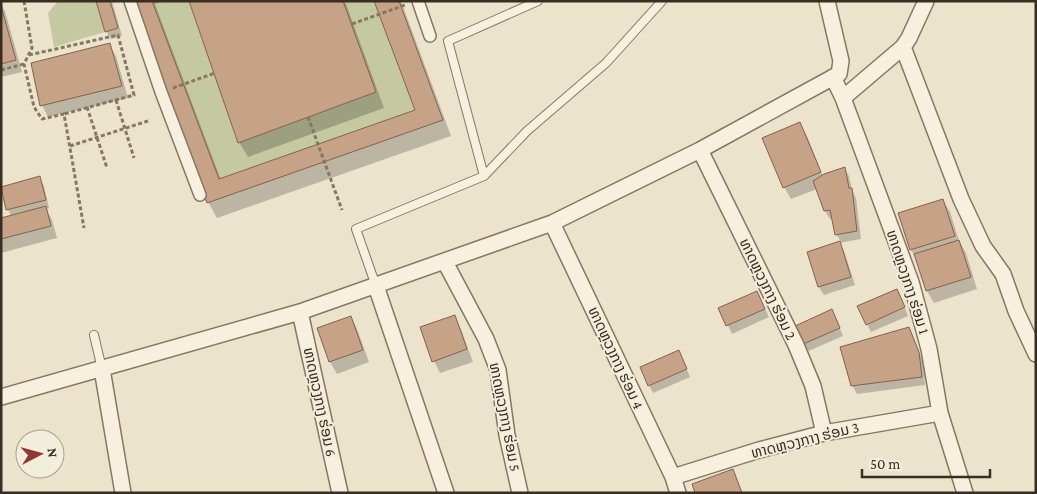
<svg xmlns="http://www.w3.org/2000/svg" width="1037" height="494" font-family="'Crimson Pro','Noto Sans Lao',serif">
	<rect width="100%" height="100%" fill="#ebe3cc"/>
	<path fill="#c4c9a1" d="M58 1H96L105 32 54 47 48 13Z
		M152 1H189L238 142 376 92 343 1H374L415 110 219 179Z"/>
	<path fill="#0003" d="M97 1H112L122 36 111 39 106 31Z
		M133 1H164L155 4 221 180 417 111 376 1H401L451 136 217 218 208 202Z
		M190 1H345L384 108 248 157 239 142Z
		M1 4 5 11 22 72 1 77Z
		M109 44 116 56 128 98 48 117 42 105Z
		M800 124 807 136 823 176 844 168 849 176 852 190 856 198 861 239 839 243 844 251 855 285 824 295 819 287 809 252 841 242 837 235 833 218 830 219 825 211 817 189 791 199 784 187Z
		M39 178 44 186 49 208 46 209 52 220 57 238 1 253V219L12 217 8 210 2 188Z
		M943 200 950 212 959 241 966 253 977 289 934 303 927 291 918 262 911 250 900 214Z
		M757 292 769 317 732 334 720 308Z
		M901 298 908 316 871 332 867 324Z
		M351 317 357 329 369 362 337 374 330 362 319 329Z
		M454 317 461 329 473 362 440 373 434 361Z
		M836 319 843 336 806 352 802 344Z
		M909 328 923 361 925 385 857 394 852 385Z
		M683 360 690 377 653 393 649 385Z
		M732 470 743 493H696Z"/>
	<path fill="#c6a286" stroke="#84624a" d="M96 1H110L118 28 105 32Z
		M131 1H152L219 179 415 110 374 1H399L443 120 207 203Z
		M189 1H343L376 92 238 143Z
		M1 6 16 60 1 64Z
		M110 43 122 86 40 106 31 63Z
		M800 122 821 172 783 188 762 138Z
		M845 167 849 188H852L857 231 835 235 830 210 824 211 813 181 824 174Z
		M40 176 46 200 6 210 1 187Z
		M943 199 955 236 910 250 898 213Z
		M46 206 51 226 1 239V218Z
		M959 240 971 277 926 291 914 254Z
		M840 241 851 277 818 287 807 252Z
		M897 289 905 307 866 325 857 306Z
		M757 291 765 309 726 326 718 308Z
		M832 309 840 328 801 345 793 327Z
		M455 315 467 349 432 362 420 327Z
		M351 316 363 350 329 362 317 328Z
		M909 327 919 352 922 377 851 386 840 347Z
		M679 350 687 369 648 386 640 367Z
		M733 469 742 493H695L692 484Z"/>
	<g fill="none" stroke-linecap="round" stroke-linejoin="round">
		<defs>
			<path id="service" d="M484 176 448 41 538 1
				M376 286 356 229 484 176 527 131 606 63 662 1
				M94 335 102 369"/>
			<path id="pedestrian" d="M130 1 161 92 200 195
				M418 1 430 36"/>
			<path id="minor" d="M903 47 961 199 983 246 1003 274 1016 311 1036 354
				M833 77 843 98 911 282 929 349 940 413 965 493
				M843 98 903 47 909 38 926 1
				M700 150 796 345 813 386 824 433
				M552 223 673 477 678 493
				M445 262 486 339 498 370 507 435 520 493
				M376 286 446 493
				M300 312 340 493
				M102 369 123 493
				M1 397 300 312 552 223 700 150 839 74 841 61 827 1
				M673 477 759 450 824 433 940 413"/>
		</defs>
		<use href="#service" stroke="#877661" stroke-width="10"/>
		<use href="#pedestrian" stroke="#877661" stroke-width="14"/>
		<use href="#minor" stroke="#877661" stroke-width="18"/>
		<path stroke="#877661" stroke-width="3" stroke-dasharray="4 2.5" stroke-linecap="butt" d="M24 1 32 48 24 64 34 107 42 119 64 114 84 228
			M352 24 405 5
			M29 55 118 35 134 95 64 114
			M1 70 24 64
			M173 88 215 73
			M116 100 134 158
			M87 107 107 168
			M308 117 342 210
			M70 146 148 121"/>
		<use href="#service" stroke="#f7f0df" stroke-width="8"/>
		<use href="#pedestrian" stroke="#f7f0df" stroke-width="11"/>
		<use href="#minor" stroke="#f7f0df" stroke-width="15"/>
	</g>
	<g text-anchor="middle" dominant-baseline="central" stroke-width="4" stroke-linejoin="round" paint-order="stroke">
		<g font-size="15" fill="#392e23" stroke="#f3eddb">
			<text transform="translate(908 282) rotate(72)">ທາດຫຼວງກາງ ຮ່ອມ 1</text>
			<text transform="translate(768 289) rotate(64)">ທາດຫຼວງກາງ ຮ່ອມ 2</text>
			<text transform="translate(616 358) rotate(65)">ທາດຫຼວງກາງ ຮ່ອມ 4</text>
			<text transform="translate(320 402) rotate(78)">ທາດຫຼວງກາງ ຮ່ອມ 6</text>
			<text transform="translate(505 417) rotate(79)">ທາດຫຼວງກາງ ຮ່ອມ 5</text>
			<text transform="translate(805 440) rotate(-14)">ທາດຫຼວງກາງ ຮ່ອມ 3</text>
		</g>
	</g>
	<rect width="1037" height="494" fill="none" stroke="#392e23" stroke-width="5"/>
	<g transform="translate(40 454) rotate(84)"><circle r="24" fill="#f3eddb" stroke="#a9a191"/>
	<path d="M0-4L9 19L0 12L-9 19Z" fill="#913837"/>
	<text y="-8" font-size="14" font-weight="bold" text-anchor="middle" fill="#392e23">N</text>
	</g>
	<path d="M862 469v8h128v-8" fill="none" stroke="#392e23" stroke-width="2.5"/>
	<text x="870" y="469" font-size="15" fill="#392e23" stroke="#f3eddb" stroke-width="4" paint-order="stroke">50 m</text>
</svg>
